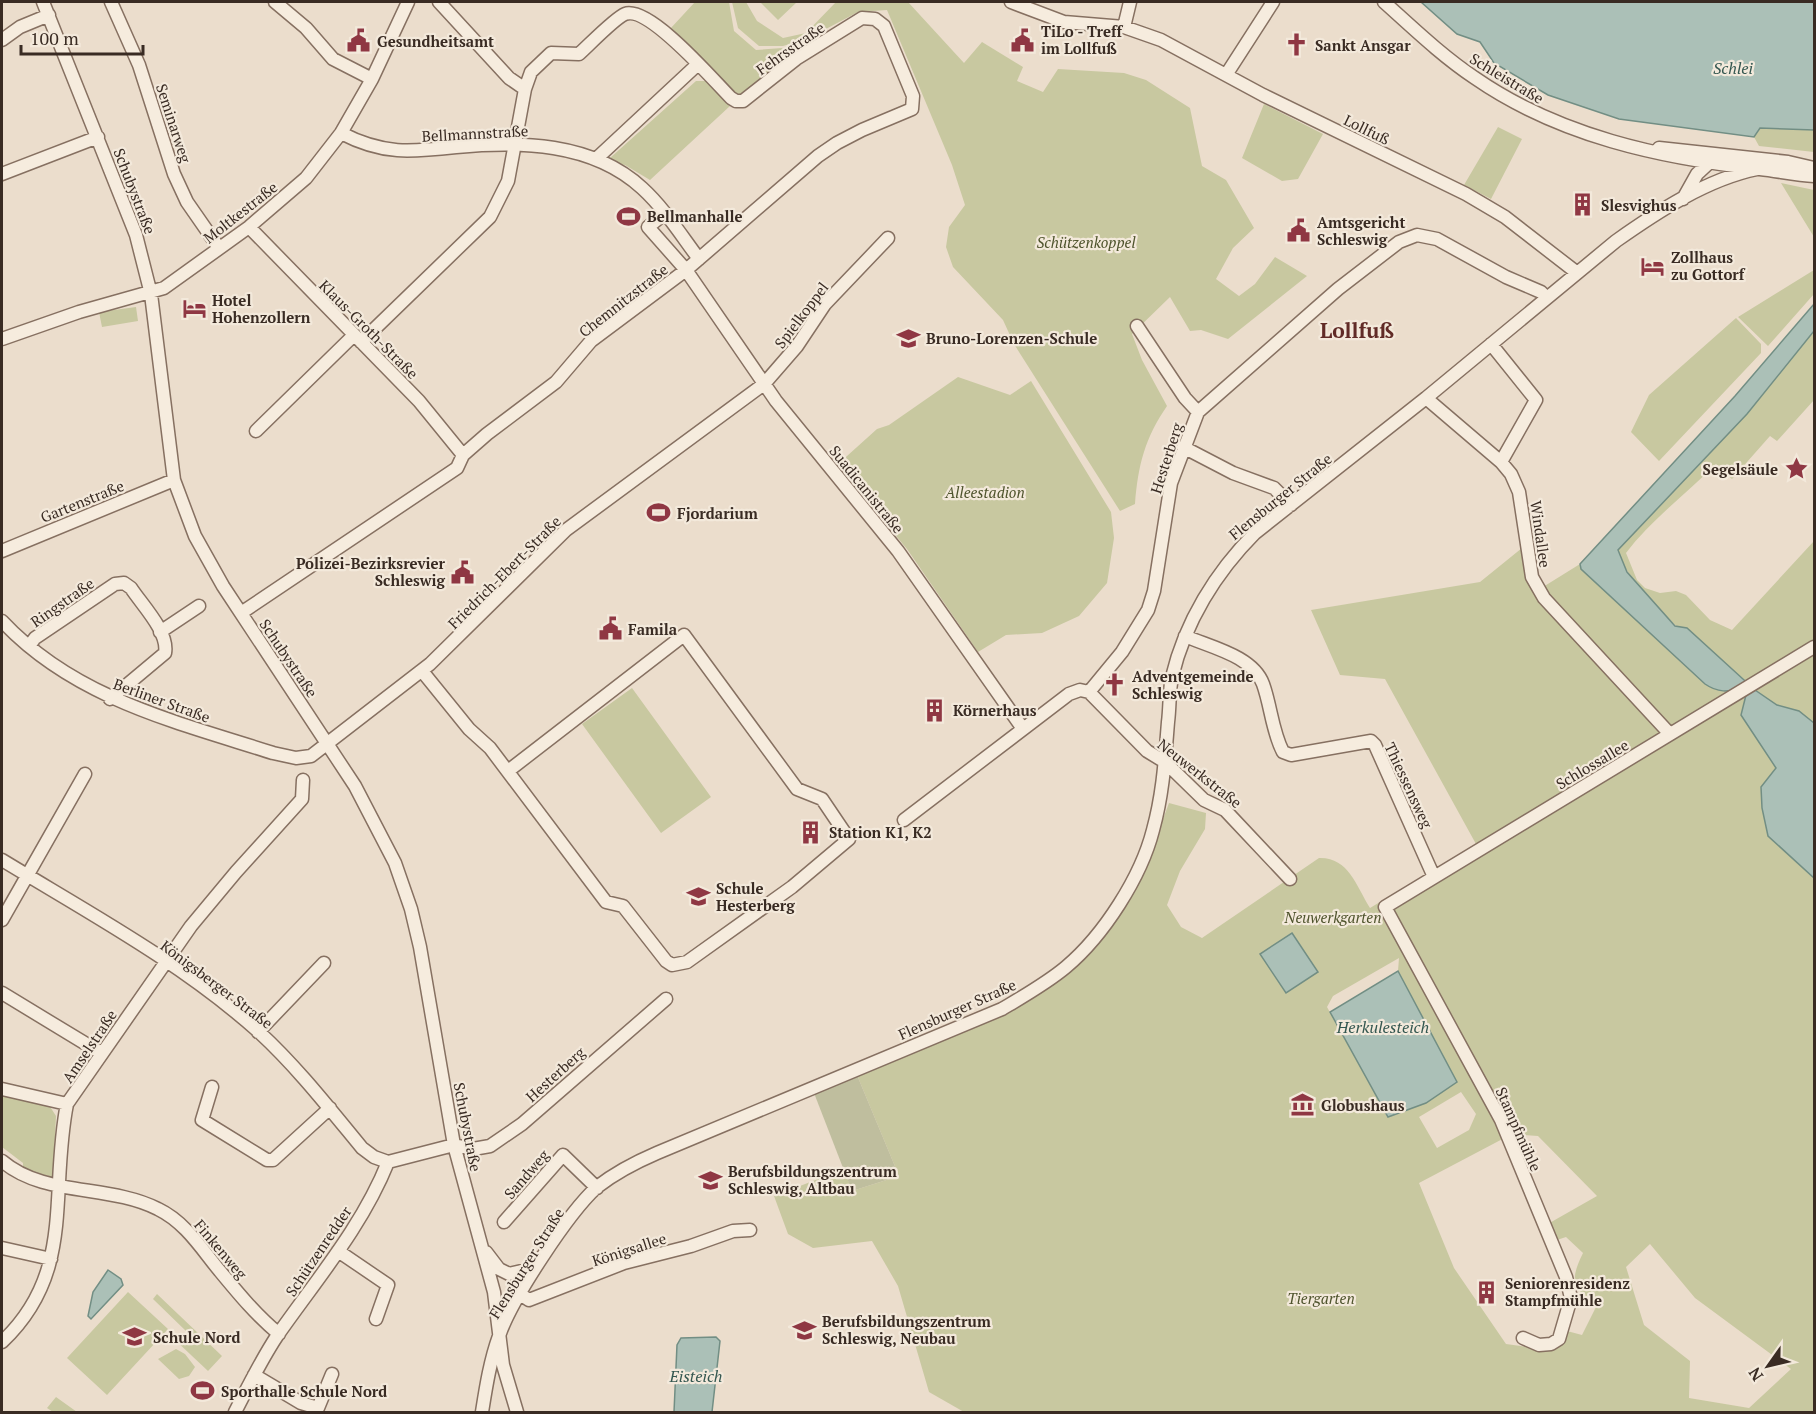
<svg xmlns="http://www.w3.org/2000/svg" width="1816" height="1414" font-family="'PT Serif',serif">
	<rect width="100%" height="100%" fill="#ebddcc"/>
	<path fill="#c8c8a0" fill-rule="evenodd" d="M695 2H729L734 31 756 50 809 46 739 96 670 29Z
		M732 2H746L757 21 783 38 806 33 836 2H908L964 63 982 42 1023 67 1017 81 1043 92 1058 69 1124 73 1146 80 1190 108 1202 166 1226 180 1254 228 1233 248 1216 279 1239 296 1255 284 1275 257 1307 276 1228 339 1201 330 1190 331 1170 297 1132 334 1142 360 1167 406C1145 438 1138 465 1135 504L1120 511 1014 344 1003 320 953 267 946 247 949 227 965 205 952 165 887 10 858 12 807 39 783 46H759L738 28Z
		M760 2H797L778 20Z
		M696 81H706L730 106 650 180 625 165 610 162V158Z
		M1264 104 1323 134 1298 179 1282 181 1242 158Z
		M1498 127 1522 139 1491 199 1464 185Z
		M1760 128 1814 130V152L1759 146 1754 137Z
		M1781 183 1814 190V237Z
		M1814 270V294L1768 346 1738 317Z
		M136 307 138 321 102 327 99 312Z
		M1736 318 1761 344V353L1659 461 1631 432 1649 395Z
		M1814 331V400L1777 441 1770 436 1732 479 1716 464C1687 493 1650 521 1626 553L1637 580 1645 588 1660 593 1676 591 1686 595 1710 620 1732 630 1814 541V723C1800 712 1792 712 1778 705 1766 700 1755 689 1745 681 1707 651 1631 597 1618 550L1747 414Z
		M958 377 1010 395 1031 381 1111 512 1114 538 1107 583 1079 616 1042 633 1006 635 978 652 907 549 837 465 877 429 889 425Z
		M1522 548 1543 587 1580 564 1581 569 1705 684C1718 693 1727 692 1742 688L1746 695 1742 715 1776 768 1768 835 1814 878V1412H964L929 1392 898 1286 872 1241 813 1248 788 1234 774 1196 844 1169 852 1191 899 1176 857 1075 1035 996 1087 957 1123 911 1140 881 1169 803 1206 813 1205 829 1180 871 1167 905 1181 927 1202 938 1319 858C1348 857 1356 885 1370 908L1476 844 1385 679 1340 675 1311 610 1480 582ZM1399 958 1398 971 1456 1082 1388 1117 1327 1007 1333 996ZM1461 1092 1476 1114 1469 1130 1437 1148 1419 1117ZM1512 1134 1538 1136 1597 1196 1546 1225 1554 1241 1566 1237 1583 1253C1569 1282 1573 1286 1596 1307L1582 1335 1567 1331 1557 1348 1542 1349 1506 1344 1454 1268 1419 1183ZM1650 1244 1695 1298 1791 1369 1749 1408 1689 1398 1690 1361 1644 1325 1626 1267Z
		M632 688 711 797 661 833 582 724Z
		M2 1093 49 1105 56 1116 53 1177 23 1170V1163L2 1147Z
		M128 1292 168 1329 107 1395 67 1358Z
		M157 1294 222 1356 208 1371 174 1339 178 1334 183 1339 188 1333 153 1299Z
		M176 1349 185 1354 195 1367 189 1376 179 1379 158 1359Z
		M56 1397 77 1412H53L47 1408Z"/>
	<path fill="#bfbe9e" d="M857 1075 899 1176 852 1191 814 1093Z"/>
	<path fill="#abc0b7" stroke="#728e84" stroke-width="1.5" d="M1421 2H1814V130L1760 128 1754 137 1619 119 1548 95 1494 63 1480 42 1457 34Z
		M1814 304V331L1747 414 1618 550 1627 572 1675 626 1687 628 1755 690 1777 705 1799 711 1814 723V878L1768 836 1762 808 1761 787 1776 768 1741 715 1746 695 1742 688C1728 692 1718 693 1705 684L1581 569 1580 564 1735 396Z
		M1292 933 1318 972 1286 993 1260 954Z
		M1398 971 1457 1082 1426 1103 1388 1117 1330 1012Z
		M108 1270 121 1279 123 1285 91 1319 88 1316 93 1292Z
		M716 1337 720 1341 712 1412H674L677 1345 681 1338Z"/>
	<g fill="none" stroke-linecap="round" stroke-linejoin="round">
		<defs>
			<path id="minor" d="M43 2 136 235 151 294 174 480 195 536 223 586 355 786 395 863 411 909 420 947 454 1145 494 1292 503 1365 517 1412
				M111 2 139 65 174 174 187 202 219 248
				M275 2 306 28 333 59 372 79
				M1011 2 1064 22 1124 27 1161 40 1263 95 1466 194 1505 217 1576 272
				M1384 2C1413 28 1442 56 1475 78 1559 136 1660 158 1760 169 1778 171 1796 175 1814 176
				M1124 27 1130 2
				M2 40 20 27 49 15
				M1226 75 1273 2
				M341 133C383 155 411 152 456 147 519 141 592 142 642 188 664 208 681 235 699 259
				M1659 148 1788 162 1814 168
				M596 159 698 64
				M2 174 98 137
				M1683 199 1697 174 1711 161
				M664 214 648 227 686 270 776 401 898 551 1023 729
				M249 227 419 401 463 455
				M1137 326 1185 398 1198 412
				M2 339 79 312 164 288 249 227 306 178 341 133 372 79 408 2
				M361 342 490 217 508 181 525 89 509 78 439 2
				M1491 344 1536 400 1501 462
				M1426 398 1501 462 1511 474 1519 492 1532 577 1544 598 1669 733
				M256 431 354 335
				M1183 447 1233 473 1274 488 1291 505
				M2 551 174 480
				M241 613 457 468 463 455 487 434 556 382 591 341 686 270 818 156 837 143 862 130 912 109 913 96 884 26 875 19 862 18 796 59 743 101H736L731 98C714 81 649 5 625 14 615 18 589 45 579 54L551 53 531 72 525 89
				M2 621C74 698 176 722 273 753L296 758 311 756 430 664 566 530 764 384 797 346 825 304 888 238
				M160 632 199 606
				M1185 636C1210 647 1253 656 1263 684 1271 706 1272 731 1283 752L1291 755 1371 741 1375 745 1434 877
				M29 646 35 638 115 584 124 583 131 588C142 605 169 632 165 653L110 699
				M422 671 469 729 490 748 606 902 623 906 666 961 672 965 687 962 792 887 849 839 822 799 797 789 684 635 508 771
				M1089 692 1122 652 1148 610 1154 591 1171 483 1198 412 1338 289 1399 242 1417 235 1437 239 1506 277 1541 292 1547 298
				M904 820 1069 694 1080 690 1089 692 1147 751 1165 762 1204 800 1225 810 1290 879
				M2 860C89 913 182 963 259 1032 297 1067 329 1108 362 1148L374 1157 388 1162
				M2 920 85 774
				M2 993 101 1053
				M258 1032 324 963
				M212 1087 202 1120 267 1160H273L330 1108
				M2 1089 67 1104
				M2 1161C44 1197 109 1184 158 1209 185 1222 201 1248 219 1270 238 1293 256 1315 279 1334
				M388 1162 454 1145 473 1149 490 1146 522 1124 666 999
				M504 1222 563 1155 597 1188
				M2 1248 51 1259
				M338 1251 388 1285 376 1319
				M486 1252 499 1269 509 1274 526 1270 538 1259
				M520 1294 529 1300 624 1263 691 1246 733 1231 750 1230
				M1523 1338 1539 1345 1551 1344 1559 1339 1571 1298 1566 1277 1501 1120 1385 907 1814 647
				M2 1342C76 1272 49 1194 67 1104L191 926 236 872 302 799 303 780
				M254 1375 301 1403 318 1408 332 1374
				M235 1412C248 1387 261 1360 277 1336 316 1280 362 1227 388 1162
				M482 1412C486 1387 490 1361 499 1336 511 1300 569 1212 597 1187 615 1173 636 1162 657 1153L1002 1009C1024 996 1047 983 1066 967 1104 935 1141 877 1153 830 1163 794 1165 759 1168 722 1170 707 1169 691 1172 677 1185 622 1216 572 1255 533L1426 398 1616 241C1657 212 1707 179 1757 169"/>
		</defs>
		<use href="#minor" stroke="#867061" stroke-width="15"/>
		<use href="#minor" stroke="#f6ecde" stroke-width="12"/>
	</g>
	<defs>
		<symbol id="civic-bare" viewBox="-9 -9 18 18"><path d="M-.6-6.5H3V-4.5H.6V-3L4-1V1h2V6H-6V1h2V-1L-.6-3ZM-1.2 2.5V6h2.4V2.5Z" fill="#8f3743" stroke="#f3e9db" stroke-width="2.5" paint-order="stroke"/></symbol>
		<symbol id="church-bare" viewBox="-9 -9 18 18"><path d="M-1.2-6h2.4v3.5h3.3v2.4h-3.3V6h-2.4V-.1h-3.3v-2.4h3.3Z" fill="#8f3743" stroke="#f3e9db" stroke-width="2.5" paint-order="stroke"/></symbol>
		<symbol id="building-bare" viewBox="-9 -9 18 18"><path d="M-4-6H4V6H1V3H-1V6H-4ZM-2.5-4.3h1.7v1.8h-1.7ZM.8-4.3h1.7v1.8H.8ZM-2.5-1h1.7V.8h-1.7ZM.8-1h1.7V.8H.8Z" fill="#8f3743" stroke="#f3e9db" stroke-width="2.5" paint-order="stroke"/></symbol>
		<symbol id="stadium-bare" viewBox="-9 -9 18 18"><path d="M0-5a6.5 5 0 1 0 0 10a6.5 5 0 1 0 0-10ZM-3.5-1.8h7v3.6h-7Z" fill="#8f3743" stroke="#f3e9db" stroke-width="2.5" paint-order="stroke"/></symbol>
		<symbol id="hotel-bare" viewBox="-9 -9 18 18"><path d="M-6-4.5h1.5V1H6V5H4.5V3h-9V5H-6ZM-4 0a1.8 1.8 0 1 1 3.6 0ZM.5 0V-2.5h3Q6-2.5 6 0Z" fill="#8f3743" stroke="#f3e9db" stroke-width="2.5" paint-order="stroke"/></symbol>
		<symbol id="school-bare" viewBox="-9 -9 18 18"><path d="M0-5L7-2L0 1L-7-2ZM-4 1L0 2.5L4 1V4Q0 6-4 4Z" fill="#8f3743" stroke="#f3e9db" stroke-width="2.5" paint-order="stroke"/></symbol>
		<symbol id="sight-bare" viewBox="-9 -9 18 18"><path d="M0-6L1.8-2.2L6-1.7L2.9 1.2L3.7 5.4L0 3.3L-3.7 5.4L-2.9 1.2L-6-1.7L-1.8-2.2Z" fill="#8f3743" stroke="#f3e9db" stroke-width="2.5" paint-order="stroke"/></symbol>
		<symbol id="museum-bare" viewBox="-9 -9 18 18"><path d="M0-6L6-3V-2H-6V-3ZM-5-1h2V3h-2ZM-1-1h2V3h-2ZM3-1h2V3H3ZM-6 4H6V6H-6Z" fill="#8f3743" stroke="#f3e9db" stroke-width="2.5" paint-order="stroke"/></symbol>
	</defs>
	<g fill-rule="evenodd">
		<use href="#civic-bare" x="1006" y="24" width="33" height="33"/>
		<use href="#civic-bare" x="342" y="24" width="33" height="33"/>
		<use href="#church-bare" x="1280" y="28" width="33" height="33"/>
		<use href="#building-bare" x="1566" y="188" width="33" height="33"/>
		<use href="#stadium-bare" x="612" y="200" width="33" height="33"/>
		<use href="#civic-bare" x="1282" y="214" width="33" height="33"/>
		<use href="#hotel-bare" x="1636" y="250" width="33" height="33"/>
		<use href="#hotel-bare" x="178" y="292" width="33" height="33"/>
		<use href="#school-bare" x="892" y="322" width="33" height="33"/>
		<use href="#sight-bare" x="1780" y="452" width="33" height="33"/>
		<use href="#stadium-bare" x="642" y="496" width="33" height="33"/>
		<use href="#civic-bare" x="446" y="556" width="33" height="33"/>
		<use href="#civic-bare" x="594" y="612" width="33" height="33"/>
		<use href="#church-bare" x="1098" y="668" width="33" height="33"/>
		<use href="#building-bare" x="918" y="694" width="33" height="33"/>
		<use href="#building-bare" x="794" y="816" width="33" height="33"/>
		<use href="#school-bare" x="682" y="880" width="33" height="33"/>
		<use href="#museum-bare" x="1286" y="1088" width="33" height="33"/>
		<use href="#school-bare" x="694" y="1164" width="33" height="33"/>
		<use href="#building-bare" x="1470" y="1276" width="33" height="33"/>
		<use href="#school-bare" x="788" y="1314" width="33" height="33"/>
		<use href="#school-bare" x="118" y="1320" width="33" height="33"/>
		<use href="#stadium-bare" x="186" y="1374" width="33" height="33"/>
	</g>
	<g text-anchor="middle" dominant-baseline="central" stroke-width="4.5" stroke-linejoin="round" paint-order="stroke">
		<g font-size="15" font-weight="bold" fill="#392b23" stroke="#f3e9db" text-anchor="start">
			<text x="1041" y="31">TiLo - Treff<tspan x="1041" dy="17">im Lollfuß</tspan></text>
			<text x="377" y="41">Gesundheitsamt</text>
			<text x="1315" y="45">Sankt Ansgar</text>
			<text x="1601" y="205">Slesvighus</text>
			<text x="647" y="216">Bellmanhalle</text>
			<text x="1317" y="222">Amtsgericht<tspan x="1317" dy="17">Schleswig</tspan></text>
			<text x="1671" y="257">Zollhaus<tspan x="1671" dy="17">zu Gottorf</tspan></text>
			<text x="212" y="300">Hotel<tspan x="212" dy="17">Hohenzollern</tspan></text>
			<text x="926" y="338">Bruno-Lorenzen-Schule</text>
			<text x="1778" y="469" text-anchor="end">Segelsäule</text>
			<text x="677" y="513">Fjordarium</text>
			<text x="445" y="563" text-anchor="end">Polizei-Bezirksrevier<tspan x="445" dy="17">Schleswig</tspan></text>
			<text x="628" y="629">Famila</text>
			<text x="1132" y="676">Adventgemeinde<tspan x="1132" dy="17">Schleswig</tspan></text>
			<text x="953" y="710">Körnerhaus</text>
			<text x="829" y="832">Station K1, K2</text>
			<text x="716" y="888">Schule<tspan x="716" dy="17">Hesterberg</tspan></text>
			<text x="1321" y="1105">Globushaus</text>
			<text x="728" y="1171">Berufsbildungszentrum<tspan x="728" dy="17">Schleswig, Altbau</tspan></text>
			<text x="1505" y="1283">Seniorenresidenz<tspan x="1505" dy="17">Stampfmühle</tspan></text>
			<text x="822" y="1321">Berufsbildungszentrum<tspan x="822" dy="17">Schleswig, Neubau</tspan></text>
			<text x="153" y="1337">Schule Nord</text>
			<text x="221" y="1391">Sporthalle Schule Nord</text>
		</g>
		<g font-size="15" fill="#392b23" stroke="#f3e9db">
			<text transform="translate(790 48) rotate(-35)">Fehrsstraße</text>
			<text transform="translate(1507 78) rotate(31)">Schleistraße</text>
			<text transform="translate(174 123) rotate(72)">Seminarweg</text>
			<text transform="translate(1367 129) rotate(26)">Lollfuß</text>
			<text transform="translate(475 133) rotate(-3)">Bellmannstraße</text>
			<text transform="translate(135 191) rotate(69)">Schubystraße</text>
			<text transform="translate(240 212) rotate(-38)">Moltkestraße</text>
			<text transform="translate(623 300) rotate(-38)">Chemnitzstraße</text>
			<text transform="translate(801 315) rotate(-53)">Spielkoppel</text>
			<text transform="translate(369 329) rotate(45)">Klaus-Groth-Straße</text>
			<text transform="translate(1166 458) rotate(-72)">Hesterberg</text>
			<text transform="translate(867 489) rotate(51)">Suadicanistraße</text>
			<text transform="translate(1280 496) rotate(-39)">Flensburger Straße</text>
			<text transform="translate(82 501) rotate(-22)">Gartenstraße</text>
			<text transform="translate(1541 534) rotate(82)">Windallee</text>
			<text transform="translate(504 572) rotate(-45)">Friedrich-Ebert-Straße</text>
			<text transform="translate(62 602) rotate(-35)">Ringstraße</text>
			<text transform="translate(289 658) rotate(56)">Schubystraße</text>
			<text transform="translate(162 700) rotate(20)">Berliner Straße</text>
			<text transform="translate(1592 764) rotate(-31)">Schlossallee</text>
			<text transform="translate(1200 773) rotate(38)">Neuwerkstraße</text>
			<text transform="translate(1409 785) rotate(65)">Thiessensweg</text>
			<text transform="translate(217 984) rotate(37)">Königsberger Straße</text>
			<text transform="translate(957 1009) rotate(-24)">Flensburger Straße</text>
			<text transform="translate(89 1046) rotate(-56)">Amselstraße</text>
			<text transform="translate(555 1074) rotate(-42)">Hesterberg</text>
			<text transform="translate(468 1127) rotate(79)">Schubystraße</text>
			<text transform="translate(1519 1129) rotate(66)">Stampfmühle</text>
			<text transform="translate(526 1174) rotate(-49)">Sandweg</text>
			<text transform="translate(221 1249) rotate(50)">Finkenweg</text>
			<text transform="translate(629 1249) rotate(-18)">Königsallee</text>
			<text transform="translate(318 1251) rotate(-56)">Schützenredder</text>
			<text transform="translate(526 1263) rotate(-58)">Flensburger Straße</text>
		</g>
		<g font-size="15" font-style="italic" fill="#4e532c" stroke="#f3e9db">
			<text x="1086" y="242">Schützenkoppel</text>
			<text x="985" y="492">Alleestadion</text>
			<text x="1333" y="917">Neuwerkgarten</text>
			<text x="1321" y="1298">Tiergarten</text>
		</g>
		<g font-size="16" font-style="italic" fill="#345750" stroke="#f3e9db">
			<text x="1733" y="68">Schlei</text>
			<text x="1383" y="1027">Herkulesteich</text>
			<text x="696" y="1376">Eisteich</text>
		</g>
		<g font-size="21" font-weight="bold" fill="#612b27" stroke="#f3e9db">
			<text x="1357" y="330">Lollfuß</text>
		</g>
	</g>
	<rect width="1816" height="1414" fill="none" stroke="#392b23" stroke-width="6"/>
	<g transform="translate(1768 1366) rotate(236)" stroke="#f3e9db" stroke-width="4.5" paint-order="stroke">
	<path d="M0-4.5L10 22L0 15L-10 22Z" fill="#392b23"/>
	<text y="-9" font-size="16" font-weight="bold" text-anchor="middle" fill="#392b23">N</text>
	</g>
	<path d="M21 45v9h122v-9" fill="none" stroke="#392b23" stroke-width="3"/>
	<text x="30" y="45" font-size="18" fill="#392b23" stroke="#f3e9db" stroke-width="4.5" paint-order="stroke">100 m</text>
</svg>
